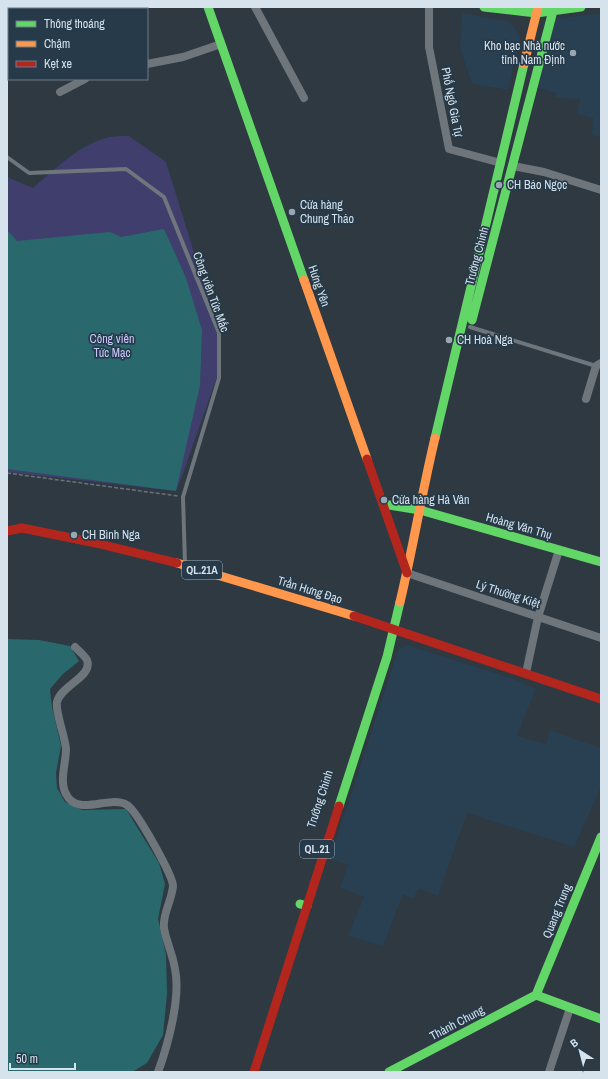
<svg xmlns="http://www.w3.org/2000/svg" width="608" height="1079" font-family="'Archivo Narrow',sans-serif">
	<rect width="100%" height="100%" fill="#2e3941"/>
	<path fill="#284052" d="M462 13 511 22 520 37 508 90 472 84 460 47Z
		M601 13V137L592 135 593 118 577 114 580 99 556 98V93L538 88 553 19Z
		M407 645 514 679 536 689 517 736 546 744 550 730 601 748V787L574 847 467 813 438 896 419 888 413 899 403 894 383 946 348 936 364 897 340 888 348 865 330 859 398 650Z"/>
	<path fill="#403e6c" d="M129 136 166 162 219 333V371L182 476 176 491 7 472V177L33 188C55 169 81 143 110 137 116 136 123 136 129 136Z"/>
	<path fill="#29696d" d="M164 229 186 278 202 330 200 385 176 491 7 469V230L17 241 110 232 121 237Z
		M7 639 39 640 70 646 79 661 63 674 50 689 52 707 61 746 56 773 57 788 65 802 82 810 126 809 159 863 165 884 158 919 166 955 167 994 163 1035 147 1063 132 1072H7Z"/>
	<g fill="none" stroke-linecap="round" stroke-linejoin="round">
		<path stroke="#6b7378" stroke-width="1.5" stroke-dasharray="4 2" stroke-linecap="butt" d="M7 473 178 496"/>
		<path stroke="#6e767c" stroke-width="4" d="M7 157 29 173 126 169 164 197 219 333V378L183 497 185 564
			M470 327 596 366"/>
		<path stroke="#6e767c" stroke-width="8" d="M255 7 304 98
			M429 7V47L449 149 501 163
			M147 64 183 57 221 44
			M60 92 85 79
			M513 166 544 172 601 190
			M586 399 596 366 601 363
			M407 573 601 638
			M75 647C78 650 85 656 87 660 93 677 61 685 57 702 55 712 65 736 66 749 66 763 59 781 66 794 78 818 110 794 127 805 137 811 173 876 173 886 172 900 162 915 164 928 166 941 173 955 175 969 181 997 168 1045 158 1072
			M526 673 538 617 559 550
			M549 1072 570 1008"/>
		<path stroke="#63d668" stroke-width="9" d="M208 7 304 280
			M484 7 536 13 581 7
			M472 320 554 7
			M435 438 524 64
			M383 504 420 510 601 562
			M339 806 387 657 400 602
			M300 904 307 906
			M536 995 601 837
			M536 995 601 1019
			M389 1072 536 995"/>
		<path stroke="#ff974d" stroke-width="9" d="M524 64 538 7
			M304 280 367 459
			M177 563 354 616
			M400 602C413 548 422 492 435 438"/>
		<path stroke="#b3261e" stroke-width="9" d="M367 459 407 573
			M7 531 22 528 96 543 177 563
			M354 616 601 699
			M254 1072 339 806"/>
	</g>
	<g fill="#9ba7b0" stroke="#263a49" stroke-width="1.5">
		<circle cx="573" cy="53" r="4"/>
		<circle cx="499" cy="185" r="4"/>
		<circle cx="292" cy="212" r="4"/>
		<circle cx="449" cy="340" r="4"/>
		<circle cx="384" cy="500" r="4"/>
		<circle cx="74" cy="535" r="4"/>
	</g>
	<g text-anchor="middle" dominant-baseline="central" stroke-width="3.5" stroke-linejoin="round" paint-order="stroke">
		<g fill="#263a49" stroke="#a1b0bb" stroke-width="1">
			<rect x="182" y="561" width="40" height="18" rx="3"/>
			<rect x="300" y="840" width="34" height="18" rx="3"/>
		</g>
		<g font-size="11" font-weight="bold" fill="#d6e2ec">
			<text x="202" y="570">QL.21A</text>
			<text x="317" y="849">QL.21</text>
		</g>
		<g font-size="12" fill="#d6e2ec" stroke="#263a49" text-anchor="start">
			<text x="565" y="46" text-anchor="end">Kho bạc Nhà nước<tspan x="565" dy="14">tỉnh Nam Định</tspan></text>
			<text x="507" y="185">CH Bảo Ngọc</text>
			<text x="300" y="205">Cửa hàng<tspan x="300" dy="14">Chung Thảo</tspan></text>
			<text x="457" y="340">CH Hoà Nga</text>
			<text x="392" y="500">Cửa hàng Hà Vân</text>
			<text x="82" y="535">CH Bình Nga</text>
		</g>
		<g font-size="12" fill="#d6e2ec" stroke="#263a49">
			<text transform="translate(452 102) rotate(79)">Phố Ngô Gia Tự</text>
			<text transform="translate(477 256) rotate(-75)">Trường Chinh</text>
			<text transform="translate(319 286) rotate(71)">Hưng Yên</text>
			<text transform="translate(211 292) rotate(70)">Công viên Tức Mắc</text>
			<text transform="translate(519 526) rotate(16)">Hoàng Văn Thụ</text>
			<text transform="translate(310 590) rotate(17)">Trần Hưng Đạo</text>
			<text transform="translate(508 594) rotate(18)">Lý Thường Kiệt</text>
			<text transform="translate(320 799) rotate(-72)">Trường Chinh</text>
			<text transform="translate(557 911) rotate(-68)">Quang Trung</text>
			<text transform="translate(457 1023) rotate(-28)">Thành Chung</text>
		</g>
		<g font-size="12" fill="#c9c8fb" stroke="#263a49">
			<text x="112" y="339">Công viên<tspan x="112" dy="14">Tức Mạc</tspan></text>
		</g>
	</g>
	<rect width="608" height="1079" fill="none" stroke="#d6e2ec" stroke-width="16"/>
	<rect x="8" y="8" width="140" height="72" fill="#263a49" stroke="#6c7d8a"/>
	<rect x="16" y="21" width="20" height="6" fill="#63d668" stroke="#6c7d8a"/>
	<text x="44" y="28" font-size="12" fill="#d6e2ec">Thông thoáng</text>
	<rect x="16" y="41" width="20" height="6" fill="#ff974d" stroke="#6c7d8a"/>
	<text x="44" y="48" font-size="12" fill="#d6e2ec">Chậm</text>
	<rect x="16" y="61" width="20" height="6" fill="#b3261e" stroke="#6c7d8a"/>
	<text x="44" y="68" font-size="12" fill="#d6e2ec">Kẹt xe</text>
	<g transform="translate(580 1051) rotate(324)" stroke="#263a49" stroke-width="3" paint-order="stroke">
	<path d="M0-3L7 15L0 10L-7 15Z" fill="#d6e2ec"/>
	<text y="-6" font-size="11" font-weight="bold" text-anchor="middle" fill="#d6e2ec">B</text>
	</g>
	<path d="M10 1063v6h65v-6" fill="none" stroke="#d6e2ec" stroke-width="2"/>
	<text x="16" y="1063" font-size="12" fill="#d6e2ec" stroke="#263a49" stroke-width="3" paint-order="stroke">50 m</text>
</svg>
